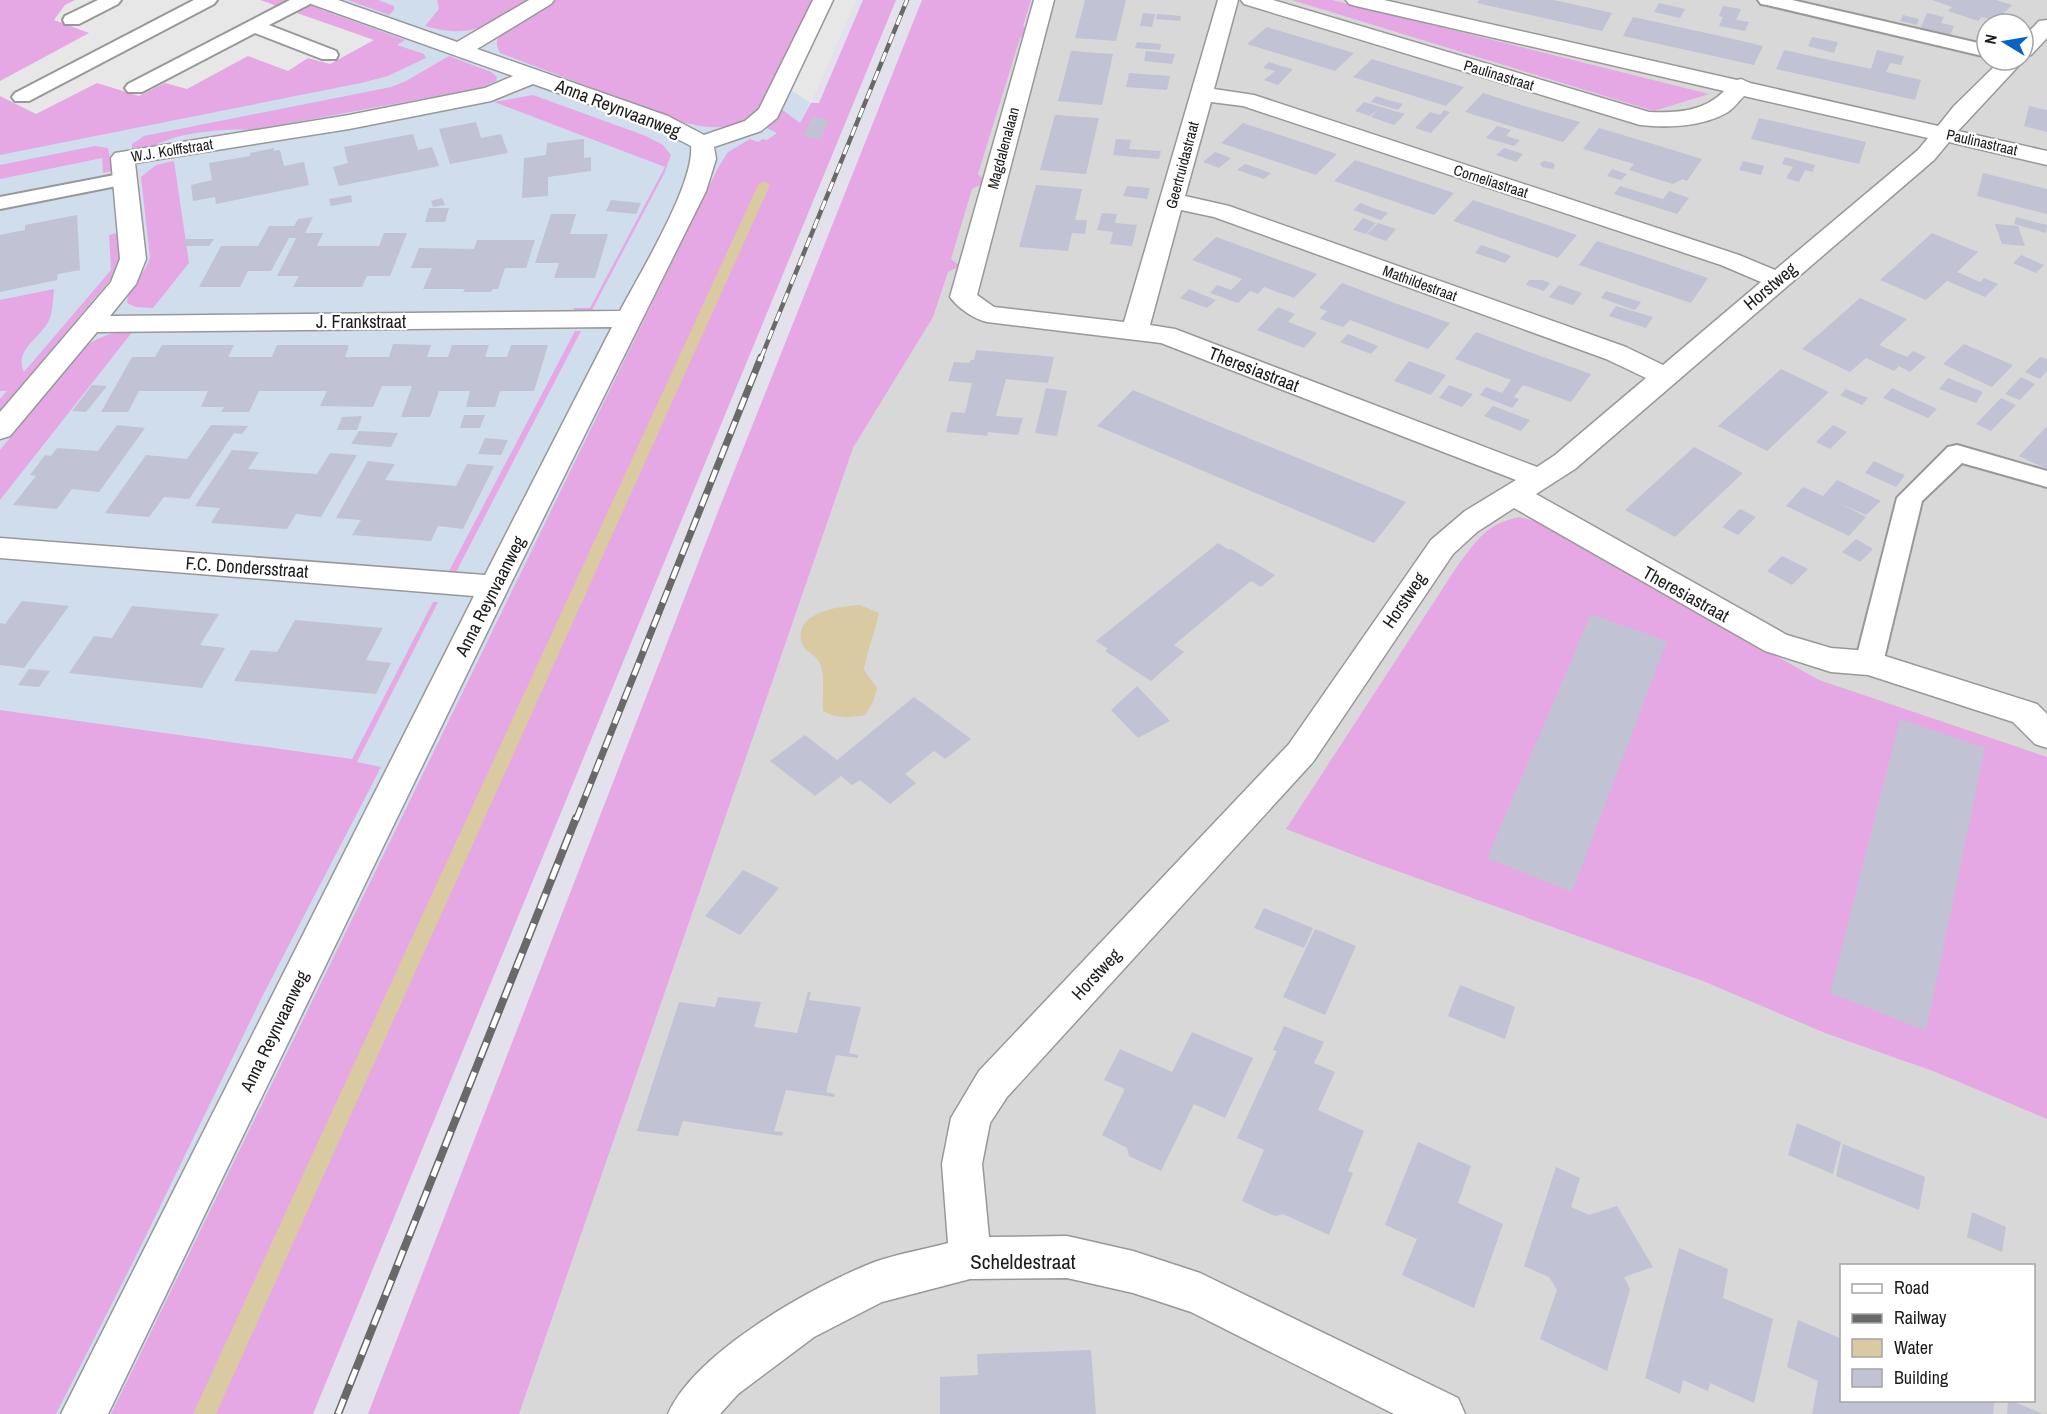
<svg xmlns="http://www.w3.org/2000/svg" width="2047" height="1414" font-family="'Archivo Narrow',sans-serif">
	<rect width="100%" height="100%" fill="#e2e1ec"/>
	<path fill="#d8d8d9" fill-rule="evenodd" d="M1028 0H2047V1414H519L853 448 928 324ZM1987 24H2023V60H1987ZM1842 1266H2034V1400H1842Z"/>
	<path fill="#d0dded" d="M0 0H854L786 156 128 1414H0Z"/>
	<path fill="#e6a7e5" d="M0 0H295L405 40 397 45 424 54 426 58 388 76 361 83 0 155Z
		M348 0H378L394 6V10L389 15Z
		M437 0H531C492 24 472 40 425 26L439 9Z
		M556 0H812L761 109C738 132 708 130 679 121L500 53C496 44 495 40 502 33Z
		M863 0H896L313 1414H111L719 166 728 152 750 139 758 142 763 139 767 140 777 133 765 127 776 117 780 108 800 123 811 103H819Z
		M922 0H1031L1023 26 1030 32 1020 38 978 174 986 182 972 189 951 259 960 266 948 272 933 317 853 448 519 1414H368L719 509Z
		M1292 0H1332L1709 94 1654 111Z
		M449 56 491 72 497 77 496 81 481 88 252 130C232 128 186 132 168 140 155 145 146 149 132 152V144L144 136 391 87 406 81Z
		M533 95 646 136 663 145 671 155 664 174 592 310H574V308H590L665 167 494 102Z
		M95 146 108 148 112 171 103 173 102 158 0 179V165Z
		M174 161 189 263 153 308 136 307 127 303C128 285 145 275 150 258L141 177 156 165Z
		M118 233 120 262 115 274 0 411V399L7 391H0V300L54 289C53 298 53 310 50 318 43 337 13 349 24 372L111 270 109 235Z
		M133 331 0 500V450L86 346C101 335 114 332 133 331Z
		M575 331H581L455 574 448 573Z
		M1519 517 1538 522 1819 680 2047 757V1119L1933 1071 1825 1033 1703 981 1372 862 1286 829 1458 565C1479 538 1485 525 1519 517Z
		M433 602H438L357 762 381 767 262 997 133 1262 56 1414H0V710L352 759Z"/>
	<path fill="#e7e7e7" d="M75 0H260L374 40 330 64 308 58 288 71 248 56 187 89 165 83 139 96 97 83 36 114 0 96V81L89 33 54 20 65 5Z
		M831 0H856L811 103 789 89Z"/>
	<path fill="#d9caa2" d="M860 605 879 613C875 633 867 650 864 670L877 688 873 702 865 715C848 718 838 719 823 711 822 697 826 672 818 660 813 653 805 652 802 643 793 612 840 606 860 605Z"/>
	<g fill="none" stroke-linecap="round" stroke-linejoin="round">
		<path fill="#d9caa2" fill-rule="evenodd" d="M764 181 770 185 216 1414H193L758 185Z"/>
	</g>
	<path fill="#c1c2d3" d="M1085 0H1126L1116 41 1075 38Z
		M1479 0H1554L1612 13 1602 31 1477 3Z
		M1932 0H1996L2012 5 1996 21 1982 17 1978 21 1948 11 1952 7Z
		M1659 3 1685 9 1680 18 1654 12Z
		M1723 6 1741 9 1736 20 1749 22 1745 31 1719 26 1723 17 1719 16Z
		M1143 13 1155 14 1152 27 1140 26Z
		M1927 13 1944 17 1941 23 1954 26 1950 36 1920 29Z
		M1157 14 1181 16 1180 21 1156 19Z
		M1903 15 1919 19 1917 25 1900 21Z
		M1633 17 1729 38 1763 46 1754 65 1623 36Z
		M1267 27 1310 40 1354 53 1335 71 1247 44Z
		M1812 37 1838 42 1834 53 1808 46Z
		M1137 42 1161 44 1160 50 1135 48Z
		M1784 50 1871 69 1877 50 1904 56 1901 65 1890 63 1886 72 1921 80 1915 100 1776 69Z
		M1071 51 1113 54 1102 105 1058 101Z
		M1146 51 1175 54 1172 64 1144 61Z
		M1372 59 1464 87 1446 106 1353 77Z
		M1269 62 1281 66 1293 69 1278 85 1264 80 1275 71 1263 68Z
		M1129 73 1170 76 1167 90 1126 87Z
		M1483 93 1531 108 1580 122 1563 142 1465 112Z
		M1376 96 1388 100 1403 104 1398 110 1371 102Z
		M1364 102 1381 107 1405 114 1394 125 1371 117 1379 108 1370 116 1355 111Z
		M2029 106 2047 110V132L2024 126Z
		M1444 110 1450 112 1431 133 1415 128 1430 112 1440 115Z
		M1055 115 1099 118 1086 174 1040 170Z
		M812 117 829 119 821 139 803 137Z
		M1759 118 1866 142 1859 164 1751 139Z
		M476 122 481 138 501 134 508 153 450 164 439 129Z
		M1243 123 1289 138 1337 154 1316 175 1221 143Z
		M1497 126 1511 130 1506 136 1520 140 1514 146 1486 138Z
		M1599 128 1650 143 1702 159 1687 181 1683 179 1673 184 1629 170 1634 164 1583 149Z
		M413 134 418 150 432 147 439 166 339 186 333 167 348 163 344 147Z
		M584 139V158L591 157V171L548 177V196L522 198 524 158 546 155 547 143Z
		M1116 139 1131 140 1129 149 1161 151 1159 159 1113 155Z
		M274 148V151L280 150 284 166 304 162 309 185 216 204 215 197 193 201 191 185 212 180 209 163 250 156V153Z
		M1504 148 1520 153 1523 154 1516 162 1496 155Z
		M1215 152 1218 153 1231 158 1219 168 1203 162Z
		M1785 157 1815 165 1813 172 1805 170 1799 182 1786 178 1793 167 1782 164Z
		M1355 160 1454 193 1434 215 1334 181Z
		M1544 161 1553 163 1555 166 1553 169 1542 167 1540 163Z
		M1743 161 1764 166 1761 175 1739 170Z
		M1245 164 1257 168 1271 173 1264 179 1237 170Z
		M1612 169 1627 174 1621 180 1607 176Z
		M1983 173 2047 189V214L1977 196Z
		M1036 185 1082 189 1075 220H1087L1085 234 1072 233 1068 251 1019 247Z
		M1127 186 1150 188 1147 199 1123 196Z
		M1620 186 1663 199 1669 191 1689 198 1677 214 1614 194Z
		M351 195 352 202 331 206 329 199Z
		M442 198 445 205 433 207 431 201Z
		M611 200 641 203 636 214 606 211Z
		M1473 200 1524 217 1577 235 1558 258 1453 221Z
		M1360 203 1373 208 1388 213 1381 220 1353 210Z
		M429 208H449L445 222H425Z
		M1102 213 1117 214 1115 223 1137 225 1132 246 1110 244 1113 232 1097 230Z
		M551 214H576L570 234H608L595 278H554L559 263H535Z
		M77 215 80 270 58 274 57 280 0 292V235L25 230V225Z
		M313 217 305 233H323L317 246H379L384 233H407L390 276H367L362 287H293L299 276H277L296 238H289L271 271H248L240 287H199L221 246H258L269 226H294L298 219Z
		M2016 217 2047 225 2046 233 2014 224Z
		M1363 218 1376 223 1366 234 1353 230Z
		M1378 223 1396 229 1386 241 1367 234Z
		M1995 224 2018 226 2025 246 2002 244Z
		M1932 233 1978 252 1957 272 1980 282 1984 278 1998 284 1985 297 1947 281 1926 300 1880 280Z
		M1216 237 1266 255 1317 274 1294 298 1264 287 1258 294 1250 291 1238 303 1210 293 1217 285 1231 290 1242 279 1192 260Z
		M184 239H214L209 246H185Z
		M477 240H535L526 268H505L498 289H493L491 292H463L465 289H423L432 268H411L419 248 474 249Z
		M1597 241 1652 259 1708 278 1691 303 1579 265Z
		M1481 245 1496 250 1511 256 1505 263 1475 253Z
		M2021 255 2044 265 2036 273 2013 263Z
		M1529 280H1542L1550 283 1544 291 1526 285Z
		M1342 283 1395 303 1450 323 1428 349 1350 320 1343 327 1320 319 1327 311 1319 308Z
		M1559 285 1582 293 1573 305 1549 297Z
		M1189 289 1216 300 1207 308 1180 298Z
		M1606 291 1641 302 1635 310 1601 298Z
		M1860 298 1907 319 1879 345 1907 357 1913 351 1926 357 1910 372 1899 366 1894 371 1866 358 1850 372 1802 349Z
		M1616 306 1653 317 1646 328 1609 316Z
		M1278 307 1295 314 1288 322 1317 333 1304 348 1257 330Z
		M1476 332 1532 353 1591 374 1571 402 1523 385 1514 397 1519 399 1512 408 1480 395 1486 387 1502 393 1511 380 1455 359Z
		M1348 334 1378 346 1371 354 1340 342Z
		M393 344 431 345 427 357H448L452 345H489L485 357H507L511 345H548L534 391H500L495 407H466L470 391H439L430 417H401L412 386H382L373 407 320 406 327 391H259L249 412H221L224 407H201L208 391H139L128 412H101L132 357H155L162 345H234L228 357H272L277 345H349L345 357H389Z
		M1964 344 2013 365 1992 387 1943 364Z
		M976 350 1054 357 1048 383 1006 379 996 416 1023 418 1018 435 988 432 987 436 946 432 951 412 965 413 972 383 948 381 954 362 969 363 971 360H974Z
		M2040 357 2047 359V371L2040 379 2025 372Z
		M1409 361 1446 375 1431 395 1394 381Z
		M1781 369 1829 392 1767 451 1718 426Z
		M2021 377 2035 384 2020 400 2005 394Z
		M1948 378 1983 392 1976 403 1939 389Z
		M92 385 107 386 86 412 72 411Z
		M1449 385 1473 394 1462 407 1439 398Z
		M1046 388 1067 391 1057 436 1035 433Z
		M1892 388 1937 409 1928 418 1883 398Z
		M1846 389 1860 395 1868 398 1862 405 1840 395Z
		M1133 390 1219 426 1406 502 1374 543 1097 426Z
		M2001 398 2016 405 1991 431 1976 424Z
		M1493 406 1530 420 1521 431 1484 416Z
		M464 415H485L480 428H460Z
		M362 416 357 430H337L342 417Z
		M117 425 145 428 99 492 72 489 57 509 13 505 36 476 30 475 45 455 51 456 57 448 98 451Z
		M211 425 248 426 242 434 234 433 189 499 164 497 149 517 105 513 146 455 187 459Z
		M1833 425 1847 432 1830 449 1816 442Z
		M2047 426V469L2019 456Z
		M359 431 379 432 398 433 391 447 351 444Z
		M485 438 508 440 501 455 478 454Z
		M1694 447 1743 473 1675 537 1625 510Z
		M232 450 259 452 248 469 317 474 330 453 357 455 321 517 296 514 287 529 211 523 220 508 195 506Z
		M368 461 395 464 385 480 456 486 467 464 494 466 463 529 438 526 431 541 352 535 361 520 336 518Z
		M1874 461 1893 470 1905 475 1896 487 1865 473Z
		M1837 480 1881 501 1866 515 1839 503 1866 517 1849 536 1786 506 1803 487 1823 496Z
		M1740 509 1756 517 1738 535 1722 527Z
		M1856 539 1873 549 1860 562 1842 552Z
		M1218 543 1229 550 1231 549 1275 575 1261 587 1251 581 1174 645 1184 652 1151 681 1105 651 1108 649 1096 641Z
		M1782 556 1808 569 1792 585 1767 571Z
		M22 601 69 606 24 668 0 665V623L5 624Z
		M132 606 219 614 200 645 225 648 202 688 69 673 94 636 112 638Z
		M1591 614 1667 641 1572 892 1487 858Z
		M295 620 383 628 366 660 391 663 376 694 234 681 251 650 277 652Z
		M29 669 50 671 39 687 18 685Z
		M1137 686 1170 721 1138 738 1111 710Z
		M914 697 971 739 945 759 934 751 905 774 916 783 890 804 860 780 852 785 841 776 815 796 770 761 805 735 837 760Z
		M1900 719 1985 748 1926 1031 1830 993Z
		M743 870 779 888 740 935 705 916Z
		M1264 908 1313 928 1304 948 1254 928Z
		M1315 929 1356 946 1325 1015 1283 997Z
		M1460 985 1515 1007 1505 1039 1448 1016Z
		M808 992H811L809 1000 861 1007 849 1053 858 1055V1058L836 1055 826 1092 835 1094 834 1097 786 1090 774 1131 783 1132 782 1136 683 1121 678 1136 637 1131 679 1002 715 1007 718 997 761 1002 754 1027 797 1033Z
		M1284 1026 1324 1042 1314 1063 1335 1072 1318 1110 1364 1131 1348 1171 1353 1173 1329 1235 1283 1214 1275 1216 1242 1201 1264 1150 1237 1138 1277 1051 1273 1050Z
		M1192 1032 1253 1058 1225 1118 1194 1104 1161 1171 1129 1156 1127 1148 1102 1135 1125 1089 1104 1080 1120 1049 1172 1072Z
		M1797 1123 1841 1142 1833 1174 1788 1155Z
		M1418 1142 1471 1166 1458 1203 1503 1224 1474 1308 1402 1275 1417 1239 1385 1225Z
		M1843 1144 1925 1177 1919 1210 1836 1176Z
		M1556 1167 1580 1178 1571 1207 1589 1215 1617 1206 1653 1267 1624 1277 1630 1289 1607 1371 1540 1339 1557 1290 1549 1277 1524 1266Z
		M1972 1212 2006 1227 2002 1252 1967 1237Z
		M1679 1248 1728 1269 1723 1298 1773 1319 1754 1403 1710 1383 1708 1391 1683 1380 1680 1394 1645 1378Z
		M1798 1320 1842 1339V1401H1995L1993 1414H1812L1818 1381 1787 1367Z
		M1091 1350 1096 1414H940V1377L978 1375 977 1354Z
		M2008 1401H2012L2043 1414H2007Z"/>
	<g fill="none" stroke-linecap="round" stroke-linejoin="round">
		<defs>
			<path id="lane" d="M98 0H121L118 4 79 24H65L63 20 65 16Z
				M194 0H217L214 4 29 101H15L12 97 15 93Z
				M290 0H313L310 4 269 25 336 51 338 55 336 59H322L255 33 142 92H128L125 88 128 84Z
				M1758 0H1792L1987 45V57L1767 5 1761 4Z
				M125 173 132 175 135 179 132 183 0 209V197Z
				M1957 445 2047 471V487L1962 463 1922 501 1883 663 1879 670 1869 673 1859 670 1855 663 1897 498 1948 447Z"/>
			<path id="street" d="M308 0H338L457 42 529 0H554L551 4 477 49 668 116 704 135 745 121 759 109 813 0H833L777 118 761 131 714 147 716 159 706 191 509 587 108 1414H61L474 596 0 558V538L485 575 612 327 97 332 10 436 0 439V412L111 282 120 259 111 158 115 153 349 115 485 88 513 76 311 4ZM533 84 652 126 691 146C695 183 639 275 620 311L110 316 136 284 146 259 135 163 349 129 491 101Z
				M1034 0H1054L977 295 994 307 1124 322 1218 0H1238L1214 89 1254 95 1739 255 1775 270 1918 150 1928 138 1744 96C1739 101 1734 108 1728 112 1703 127 1667 128 1640 125L1244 4 1241 0H1273L1649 112C1676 113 1704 112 1724 91L1356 6 1349 4 1346 0H1384L1737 80 1741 79 1750 83 1938 126 1954 106 2001 60H2024L1958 131 2047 151V165L1949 142 1934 160 1575 469 1536 494 1787 635 1831 648 1869 651 2037 704 2047 714V748L2035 744 2013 722 1868 675 1831 672 1765 651 1514 508 1477 532 1453 554 1313 762 1007 1097 990 1123 982 1164 989 1237 1067 1236 1133 1251 1200 1273 1458 1398 1465 1414H1394L1191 1312 1133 1293 1067 1278 970 1279 882 1302 814 1337 738 1394 720 1414H668C694 1353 811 1287 872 1263 896 1254 923 1250 948 1243L942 1164 951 1118 979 1071 1289 744 1431 540 1465 511 1516 480 1161 343 987 322C974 319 958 308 950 297ZM1211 102 1243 106 1721 265 1761 282 1663 365 1626 347 1229 206 1185 196ZM1181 210 1214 217 1606 359 1646 378 1555 455 1537 467 1175 329 1150 325Z
				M2047 20V38L2031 55 2023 57V38L2039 21Z"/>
		</defs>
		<use href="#lane" stroke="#989898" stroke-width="4"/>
		<use href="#street" stroke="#989898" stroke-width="3"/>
		<use href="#lane" fill="#fff" fill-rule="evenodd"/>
		<use href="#street" fill="#fff" fill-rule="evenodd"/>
		<defs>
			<path id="rail-far2" d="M761 358 907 0"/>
			<path id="rail-far1" d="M576 820 761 357"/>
			<path id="rail" d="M338 1414 576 818"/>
		</defs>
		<use href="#rail-far2" stroke="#696969" stroke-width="4.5"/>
		<use href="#rail-far1" stroke="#696969" stroke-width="7"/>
		<use href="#rail" stroke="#696969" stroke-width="8"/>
		<use href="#rail-far2" stroke="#fff" stroke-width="3" stroke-dasharray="10" stroke-linecap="butt"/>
		<use href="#rail-far1" stroke="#fff" stroke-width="4.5" stroke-dasharray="13" stroke-linecap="butt"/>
		<use href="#rail" stroke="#fff" stroke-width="5" stroke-dasharray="16" stroke-linecap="butt"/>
	</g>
	<g text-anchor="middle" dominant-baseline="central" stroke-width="4.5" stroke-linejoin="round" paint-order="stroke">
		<g font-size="15" fill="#1b1b1b" stroke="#fff">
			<text transform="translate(1499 75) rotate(17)">Paulinastraat</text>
			<text transform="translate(1982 142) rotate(13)">Paulinastraat</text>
			<text transform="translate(1003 148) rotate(-75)">Magdalenalaan</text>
			<text transform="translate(172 150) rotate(-9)">W.J. Kolffstraat</text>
			<text transform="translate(1182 165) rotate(-75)">Geertruidastraat</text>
			<text transform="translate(1491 181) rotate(18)">Corneliastraat</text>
			<text transform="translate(1420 283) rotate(20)">Mathildestraat</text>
		</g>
		<g font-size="18" fill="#1b1b1b" stroke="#fff">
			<text transform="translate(618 108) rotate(21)">Anna Reynvaanweg</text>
			<text transform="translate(1770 286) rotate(-40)">Horstweg</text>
			<text x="361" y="321">J. Frankstraat</text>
			<text transform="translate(1254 369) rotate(21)">Theresiastraat</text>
			<text transform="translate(247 567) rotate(4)">F.C. Dondersstraat</text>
			<text transform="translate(1686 594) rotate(29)">Theresiastraat</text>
			<text transform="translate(490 596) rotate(-63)">Anna Reynvaanweg</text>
			<text transform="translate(1404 600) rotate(-56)">Horstweg</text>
			<text transform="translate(1096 974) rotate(-47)">Horstweg</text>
			<text transform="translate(274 1031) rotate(-64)">Anna Reynvaanweg</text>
		</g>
		<g font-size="21" fill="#1b1b1b" stroke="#fff">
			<text x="1023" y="1261">Scheldestraat</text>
		</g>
	</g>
	<rect x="1840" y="1264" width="195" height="138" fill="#ffffff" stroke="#a4a4a4" stroke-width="1.5"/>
	<rect x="1852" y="1284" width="30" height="9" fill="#ffffff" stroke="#a4a4a4" stroke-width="1.5"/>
	<text x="1894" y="1294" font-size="18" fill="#1b1b1b">Road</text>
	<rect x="1852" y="1314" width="30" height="9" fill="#696969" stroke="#a4a4a4" stroke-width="1.5"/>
	<text x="1894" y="1324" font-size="18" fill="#1b1b1b">Railway</text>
	<rect x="1852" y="1339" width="30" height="18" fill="#d9caa2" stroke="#a4a4a4" stroke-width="1.5"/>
	<text x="1894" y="1354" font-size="18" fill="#1b1b1b">Water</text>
	<rect x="1852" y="1369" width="30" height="18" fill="#c1c2d3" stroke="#a4a4a4" stroke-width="1.5"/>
	<text x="1894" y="1384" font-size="18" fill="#1b1b1b">Building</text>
	<g transform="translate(2005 42) rotate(281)"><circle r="28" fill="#ffffff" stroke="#a4a4a4" stroke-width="1.5"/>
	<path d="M0-4.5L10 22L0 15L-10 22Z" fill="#0763bf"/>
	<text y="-9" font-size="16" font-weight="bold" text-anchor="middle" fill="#1b1b1b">N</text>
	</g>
</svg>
